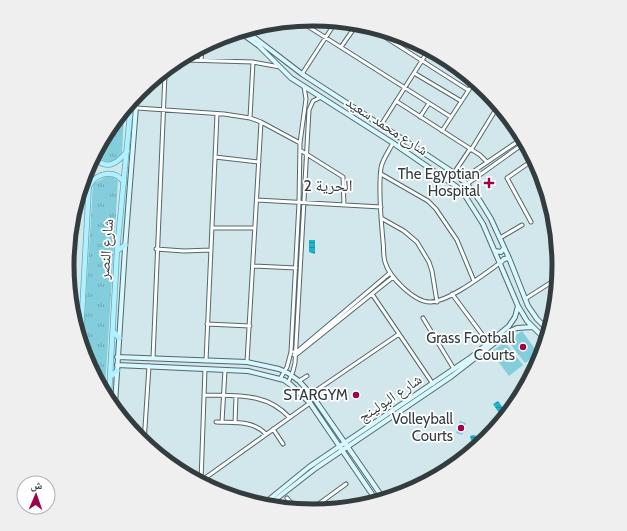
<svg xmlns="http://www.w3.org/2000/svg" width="627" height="531" font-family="Cabin,'Noto Naskh Arabic',sans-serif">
	<defs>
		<pattern id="grass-tufts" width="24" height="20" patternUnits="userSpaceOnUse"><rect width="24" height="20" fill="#84cddd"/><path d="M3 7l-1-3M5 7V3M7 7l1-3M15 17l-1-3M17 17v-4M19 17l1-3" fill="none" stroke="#6da8b5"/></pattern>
		<pattern id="water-rules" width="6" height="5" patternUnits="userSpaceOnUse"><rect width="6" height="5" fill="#1eb2cb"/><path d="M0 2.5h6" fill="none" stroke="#1b92a6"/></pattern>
	</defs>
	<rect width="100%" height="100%" fill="#d1e7ec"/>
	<path fill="url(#grass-tufts)" d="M124 114 122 152C117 164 104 165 97 154Z
		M105 177H113L118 181 105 389 86 360 83 347 93 184Z"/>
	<path fill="#84cddd" d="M522 331 538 353 525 363 508 341Z
		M505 342 523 365 509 376 491 352Z
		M460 421 466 423 462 435 456 433Z"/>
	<path fill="url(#water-rules)" d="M309 240H315V254L309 252Z
		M498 401 504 409 499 413 493 404Z
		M473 435 477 436 480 440 479 443 474 445 472 444 470 436Z"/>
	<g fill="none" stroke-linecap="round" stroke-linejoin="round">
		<defs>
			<path id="street" d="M301 22 451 117
				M377 32 468 90
				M341 47 355 27
				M186 60 253 62 280 67
				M201 60 202 50
				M414 73 461 101
				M302 74 335 23
				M396 101 480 155 487 162
				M137 108 224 114 250 118 261 122 300 143
				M420 117 429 103
				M250 118 253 62
				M381 125 428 51
				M442 131 474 82
				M393 143C389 151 382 160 381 168 378 190 381 219 383 241 384 248 383 256 385 262 389 277 415 303 431 302 450 301 484 274 500 263
				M300 150 343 177 344 205
				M471 150 498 106
				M215 157 259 162
				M454 173 470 149
				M381 174 428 201 436 209 457 240 474 281
				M461 180 520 140
				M467 184 523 144
				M257 200 381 207
				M381 218 404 231 417 242 429 262 432 271 437 302
				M531 222 507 178 533 160
				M212 228H255
				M500 238 522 225
				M156 249 184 251 211 250
				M253 266 296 268
				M372 294 433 384
				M452 294 490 345
				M525 299 558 278
				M423 318 454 369
				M207 324 250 326
				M294 352 299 350 390 273
				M294 355 297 354 393 277
				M153 358 165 74
				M206 361 217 114
				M247 362 261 122
				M280 379 287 367 291 352 299 203 300 143 306 99 304 86
				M299 381 307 376
				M288 383 293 371 295 363 309 110 313 101 321 97
				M311 394 399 334
				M204 395C236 396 266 392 289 417
				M216 422C235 423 252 420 266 434
				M222 422 225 370
				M235 423 236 396
				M273 429 283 444
				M144 443 149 366
				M201 481 310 403
				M201 481 205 369
				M287 498 296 509
				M309 511 346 484"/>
			<path id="secondary" d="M247 32 302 74 424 153 454 173 467 184 480 201 491 219 509 258 528 306 537 319 547 329
				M241 33 259 46 291 78 393 143 457 187 464 194 483 224 518 306 527 321 545 339
				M495 251 501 252 504 248
				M500 263 504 259 509 258
				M117 357 247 362 279 369 288 373 299 381 311 394 383 498
				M117 365 248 371 284 380 291 385 310 403 376 500
				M115 404 125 248 137 94
				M266 502 309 467 470 358 509 326 515 317 518 306
				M271 503 316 468 452 376 510 331 517 328 532 327"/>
			<path id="primary" d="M95 158C107 171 118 163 127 151
				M90 185C97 172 116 169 124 183
				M117 251 125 245
				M113 331 119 338
				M81 334 90 165
				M110 377 117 371
				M109 395 117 251 131 104"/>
		</defs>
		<use href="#street" stroke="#54676c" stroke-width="5"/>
		<use href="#secondary" stroke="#54676c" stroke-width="6"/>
		<use href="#primary" stroke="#63aaba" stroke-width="6"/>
		<use href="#street" stroke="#fff" stroke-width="3"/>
		<use href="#secondary" stroke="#d8f8fe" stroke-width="4"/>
		<use href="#primary" stroke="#b1f0fd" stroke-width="4.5"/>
	</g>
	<g fill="#9d034c" stroke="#fff" stroke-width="1.5">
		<path d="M487 177h4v4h4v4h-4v4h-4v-4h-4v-4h4z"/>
		<circle cx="523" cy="347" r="4"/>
		<circle cx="356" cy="395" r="4"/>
		<circle cx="461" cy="428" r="4"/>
	</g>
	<g text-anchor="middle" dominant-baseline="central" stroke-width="3.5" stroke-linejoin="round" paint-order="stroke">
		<g font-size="15" fill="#333c3e" stroke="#fff">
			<text transform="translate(387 126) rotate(33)">شارع محمد سعيد</text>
			<text transform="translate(106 249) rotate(-86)">شارع النصر</text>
			<text transform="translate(390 398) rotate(-34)">شارع البولينج</text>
		</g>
		<g font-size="15" fill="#333c3e" stroke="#fff" text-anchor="end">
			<text x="480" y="174">The Egyptian<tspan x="480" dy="17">Hospital</tspan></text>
			<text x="515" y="338">Grass Football<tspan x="515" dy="17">Courts</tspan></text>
			<text x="348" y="395">STARGYM</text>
			<text x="453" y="419">Volleyball<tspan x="453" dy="17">Courts</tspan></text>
		</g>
		<g font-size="16" fill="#333c3e" stroke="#fff">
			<text x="328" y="185">الحرية 2</text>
		</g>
	</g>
	<path d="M0 0H627V531H0ZM74 265a239 239 0 1 1 478 0a239 239 0 1 1-478 0Z" fill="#efeff0" fill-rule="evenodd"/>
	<path fill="none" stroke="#333c3e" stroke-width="5" d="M74 265a239 239 0 1 1 478 0a239 239 0 1 1-478 0Z"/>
	<g transform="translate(36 495) rotate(2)"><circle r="19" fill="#ffffff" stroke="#adb1b2"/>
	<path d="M0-3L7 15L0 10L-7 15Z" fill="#9d034c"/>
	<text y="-6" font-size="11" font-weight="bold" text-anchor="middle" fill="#333c3e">ش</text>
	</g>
</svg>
